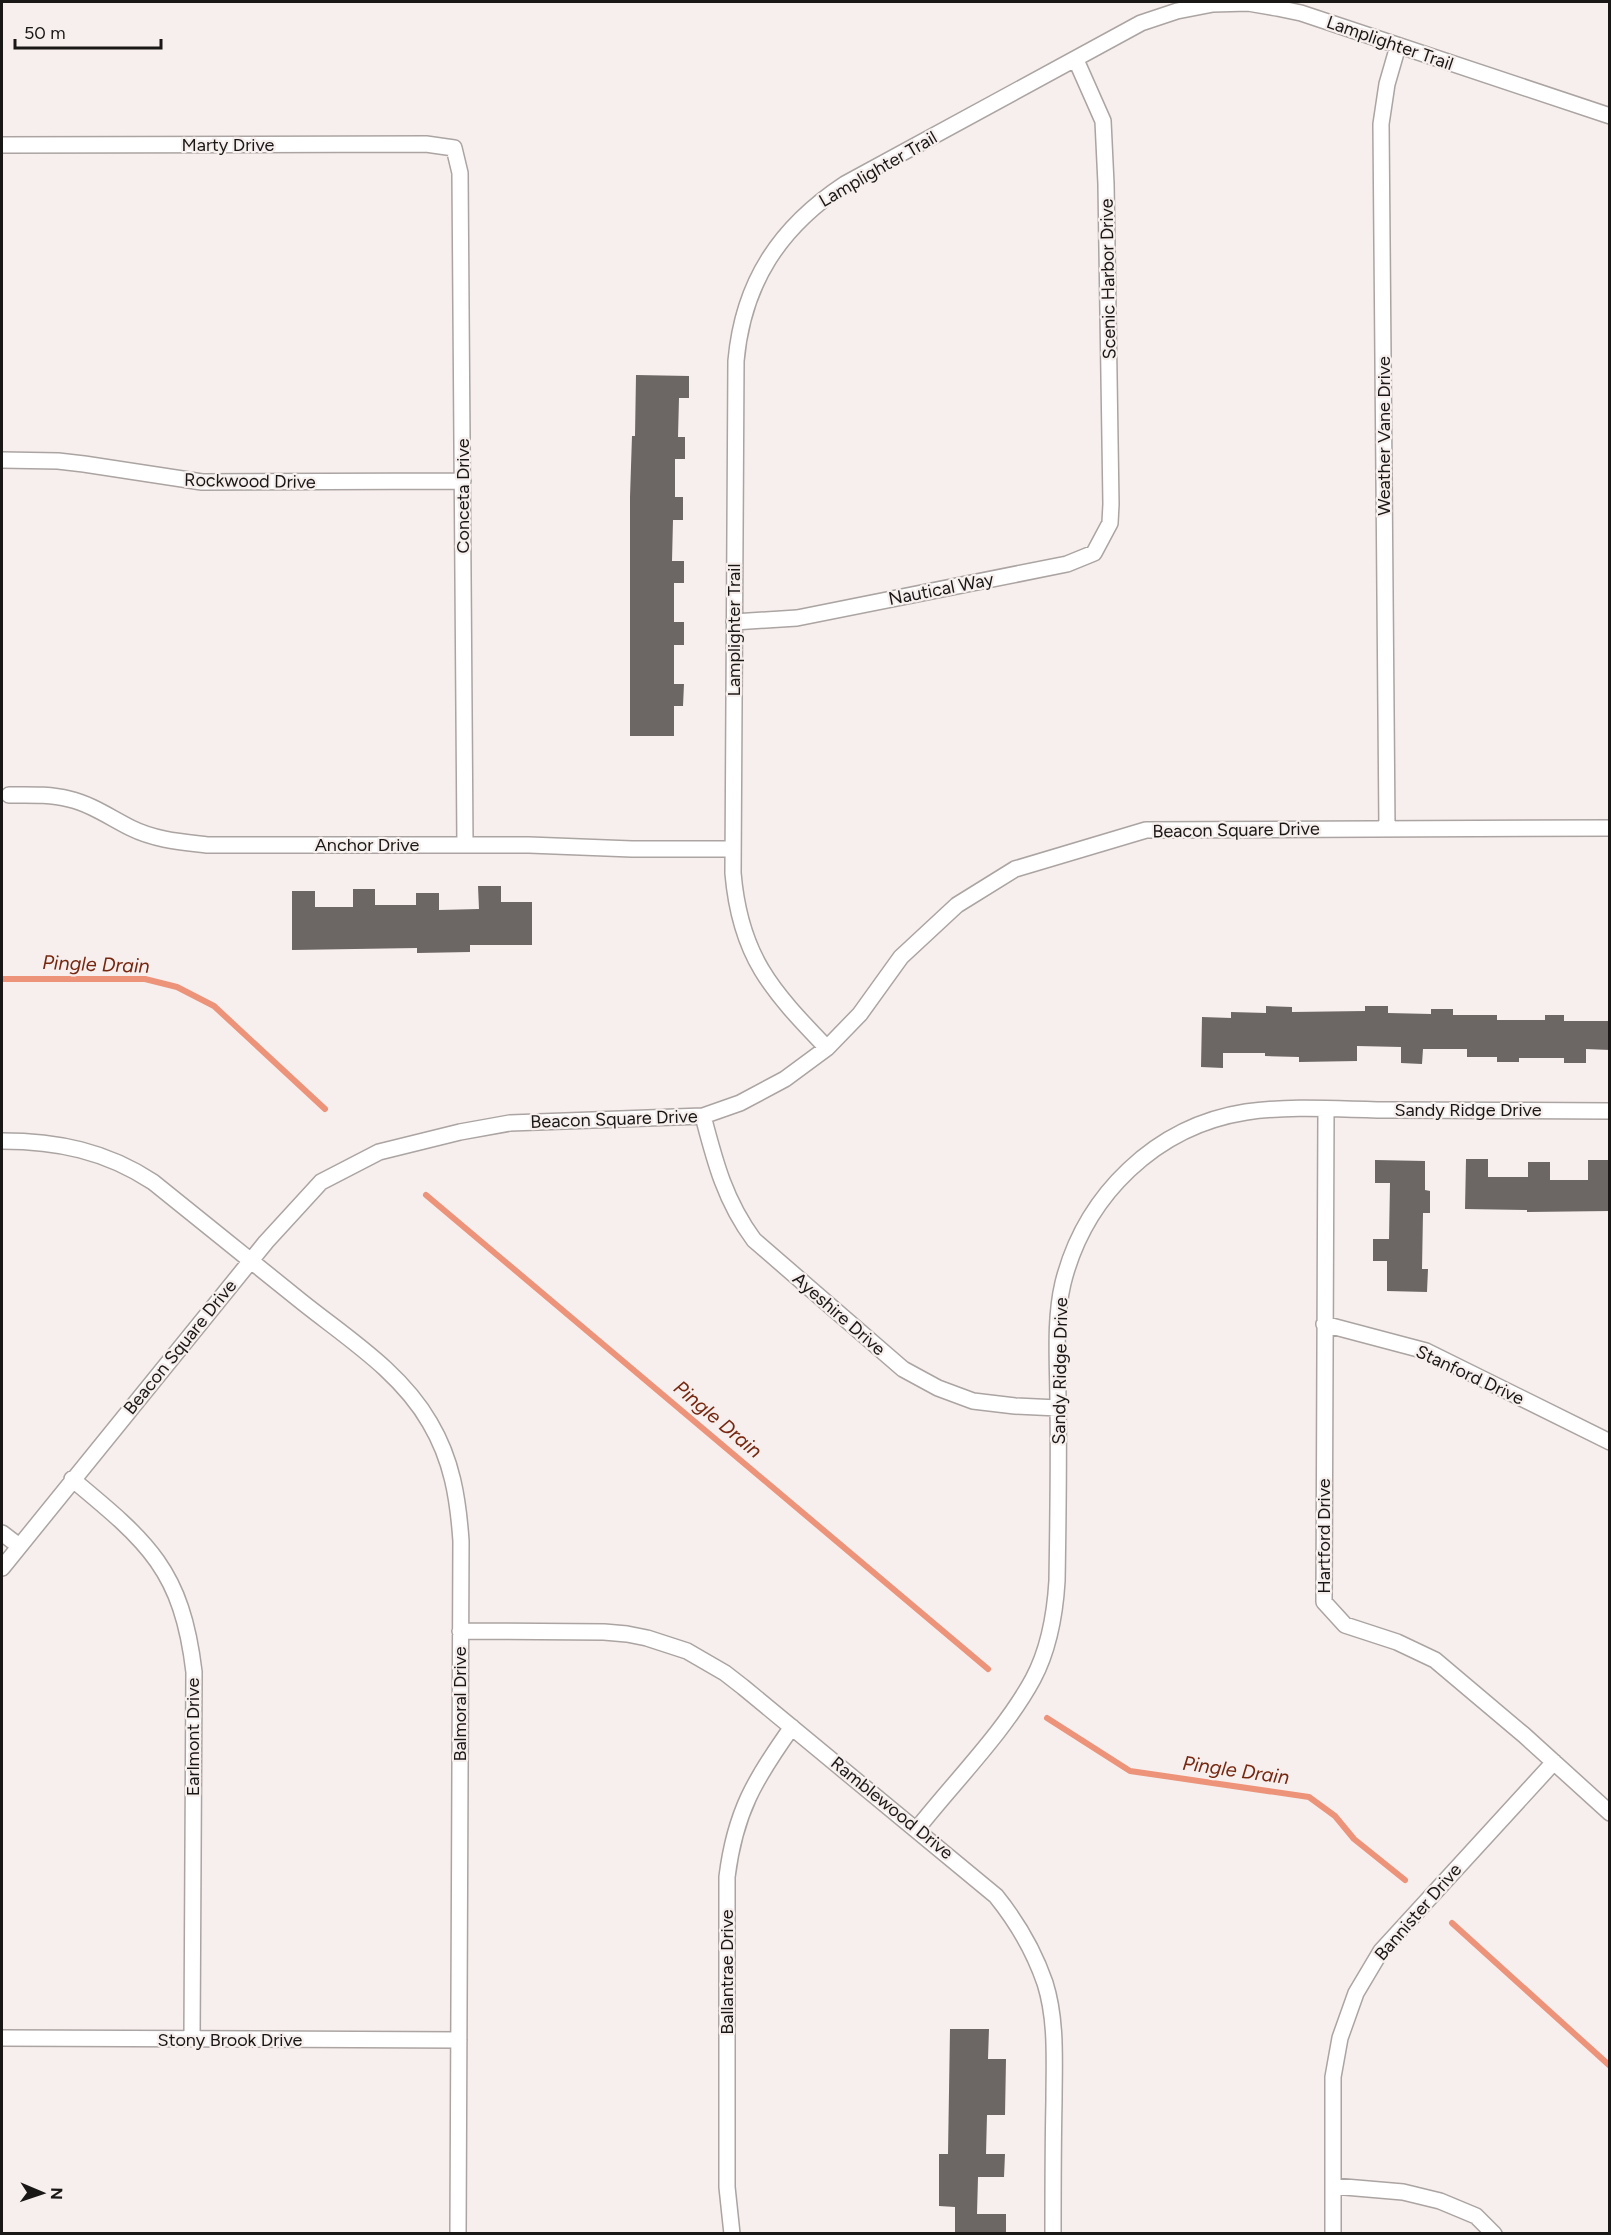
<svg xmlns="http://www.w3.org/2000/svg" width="1611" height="2235" font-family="Figtree,sans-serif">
	<rect width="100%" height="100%" fill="#f6efed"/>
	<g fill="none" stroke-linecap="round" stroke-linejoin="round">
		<path stroke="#ec937a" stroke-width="6" d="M2 979H145L177 987 214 1006 325 1109
			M426 1195 988 1669
			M1047 1718 1130 1771 1309 1797 1335 1816 1354 1839 1405 1880
			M1452 1923 1610 2066"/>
	</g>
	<path fill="#6c6664" d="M636 375 689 376V398H679L678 437H685V459H675V497H683V520H673L672 561H684V583H674V622H684V645H674V684H684L683 706H674V736H630V497L632 436H635Z
		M478 886H501V902H532V945H470V952L417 953V948L292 950V891H315V907H353V889H375V905H416V893H439V910L479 909Z
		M1266 1006 1292 1007V1012L1365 1011V1006H1388V1013L1431 1014V1009H1453V1015H1497V1020H1545V1015H1564V1021H1610V1050L1586 1049V1063H1564V1058H1519V1062H1497V1057H1467V1049H1423L1422 1064 1401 1063V1047L1357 1046V1061L1299 1062V1057L1265 1056V1053H1223V1068L1201 1067 1202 1017 1231 1018V1012L1266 1013Z
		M1466 1159H1488V1177H1528V1162H1550V1180H1588V1160H1610V1211L1527 1212V1210L1465 1209Z
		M1375 1160 1425 1161V1190L1430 1191V1213H1423L1422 1269H1428L1427 1292 1387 1291V1261H1373V1239H1389L1390 1183H1375Z
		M950 2029H989L988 2059H1006L1005 2115H987L986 2154H1005L1004 2177H978L977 2214H1006V2234H955V2207L939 2206V2154H948Z"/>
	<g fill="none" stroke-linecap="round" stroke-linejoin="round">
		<defs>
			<path id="minor" d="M2 145 426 144 454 148 460 173 465 845
				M2 460 58 461 84 464 202 482 463 481
				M734 622 797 618 1067 564 1094 553 1110 523 1111 504 1106 184 1103 121 1076 60
				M9 795C29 795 49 794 69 799 91 804 111 818 131 828 155 840 182 842 207 845H529L632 849H733
				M1387 828 1381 124 1387 84 1398 46
				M827 1048C771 990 740 956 733 873L736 361C743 282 780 227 845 184L1141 23 1177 11 1213 4 1248 3 1277 8 1301 13 1610 116
				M1326 1110 1324 1602 1345 1625 1397 1642 1435 1660 1524 1735 1610 1813
				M703 1116C715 1162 725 1201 754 1240L903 1369 938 1388 973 1401 1015 1406 1058 1408
				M2 1141C57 1141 106 1151 153 1182 203 1222 252 1262 302 1302 347 1338 401 1372 430 1423 452 1460 458 1498 461 1541L458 2234
				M1324 1324 1426 1351 1610 1442
				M72 1479C148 1542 182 1570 194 1672L192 2039
				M2 1533 19 1546
				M2 1568 266 1242 321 1182 379 1152 460 1132 510 1123 703 1116 740 1103 785 1079 827 1048 860 1014 901 957 957 905 1015 869 1146 830 1610 828
				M460 1631 604 1632 627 1634 647 1638 687 1651 725 1673 743 1687 996 1896C1017 1922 1034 1951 1045 1983 1057 2021 1054 2062 1054 2101 1053 2145 1053 2189 1053 2234
				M917 1829C954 1782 1005 1731 1033 1679 1049 1649 1055 1614 1057 1581 1058 1522 1059 1463 1058 1404 1058 1364 1054 1321 1063 1283 1085 1195 1156 1126 1246 1112 1295 1105 1347 1110 1395 1110 1467 1110 1538 1111 1610 1111
				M2 2038 459 2040
				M1333 2186 1403 2192 1440 2201 1476 2216 1494 2234
				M732 2234 727 2187V1877C735 1812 755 1779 792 1727
				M1333 2234V2077L1340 2038 1356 1993 1381 1951 1554 1762"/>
		</defs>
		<use href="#minor" stroke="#aba4a2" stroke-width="18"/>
		<use href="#minor" stroke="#fff" stroke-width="15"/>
	</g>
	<g text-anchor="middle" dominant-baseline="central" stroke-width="4.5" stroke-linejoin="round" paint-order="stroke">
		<g font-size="18" fill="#1a1717" stroke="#f6efed">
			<text transform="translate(1390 43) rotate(19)">Lamplighter Trail</text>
			<text x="228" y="145">Marty Drive</text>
			<text transform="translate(878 169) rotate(-30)">Lamplighter Trail</text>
			<text transform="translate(1108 279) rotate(-91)">Scenic Harbor Drive</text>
			<text transform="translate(1384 436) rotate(-90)">Weather Vane Drive</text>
			<text transform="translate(250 481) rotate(1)">Rockwood Drive</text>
			<text transform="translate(463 496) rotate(-90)">Conceta Drive</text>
			<text transform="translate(941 589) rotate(-11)">Nautical Way</text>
			<text transform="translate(734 630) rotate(-90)">Lamplighter Trail</text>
			<text transform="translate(1236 830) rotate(-1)">Beacon Square Drive</text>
			<text x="367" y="845">Anchor Drive</text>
			<text x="1468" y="1110">Sandy Ridge Drive</text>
			<text transform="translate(614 1119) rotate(-2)">Beacon Square Drive</text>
			<text transform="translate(839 1314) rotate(41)">Ayeshire Drive</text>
			<text transform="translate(180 1347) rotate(-51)">Beacon Square Drive</text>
			<text transform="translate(1060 1371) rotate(-89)">Sandy Ridge Drive</text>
			<text transform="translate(1470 1375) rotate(25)">Stanford Drive</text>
			<text transform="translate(1324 1536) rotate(-90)">Hartford Drive</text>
			<text transform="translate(460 1704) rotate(-90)">Balmoral Drive</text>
			<text transform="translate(193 1737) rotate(-90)">Earlmont Drive</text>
			<text transform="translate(892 1808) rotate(39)">Ramblewood Drive</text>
			<text transform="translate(1418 1912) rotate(-49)">Bannister Drive</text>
			<text transform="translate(727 1972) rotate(-90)">Ballantrae Drive</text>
			<text x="230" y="2040">Stony Brook Drive</text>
		</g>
		<g font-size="20" font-style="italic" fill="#762710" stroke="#f6efed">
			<text transform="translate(96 964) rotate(2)">Pingle Drain</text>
			<text transform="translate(718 1419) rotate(40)">Pingle Drain</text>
			<text transform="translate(1236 1770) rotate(8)">Pingle Drain</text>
		</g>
	</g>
	<rect width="1611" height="2235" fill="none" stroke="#1a1717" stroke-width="6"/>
	<g transform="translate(42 2193) rotate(92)" stroke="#f6efed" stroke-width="4.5" paint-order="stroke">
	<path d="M0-4.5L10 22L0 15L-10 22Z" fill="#1a1717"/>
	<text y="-9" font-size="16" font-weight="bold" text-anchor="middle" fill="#1a1717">N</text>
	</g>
	<path d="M15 39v9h146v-9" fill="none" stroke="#1a1717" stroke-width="3"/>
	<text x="24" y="39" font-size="18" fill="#1a1717" stroke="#f6efed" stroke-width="4.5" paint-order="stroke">50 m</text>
</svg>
